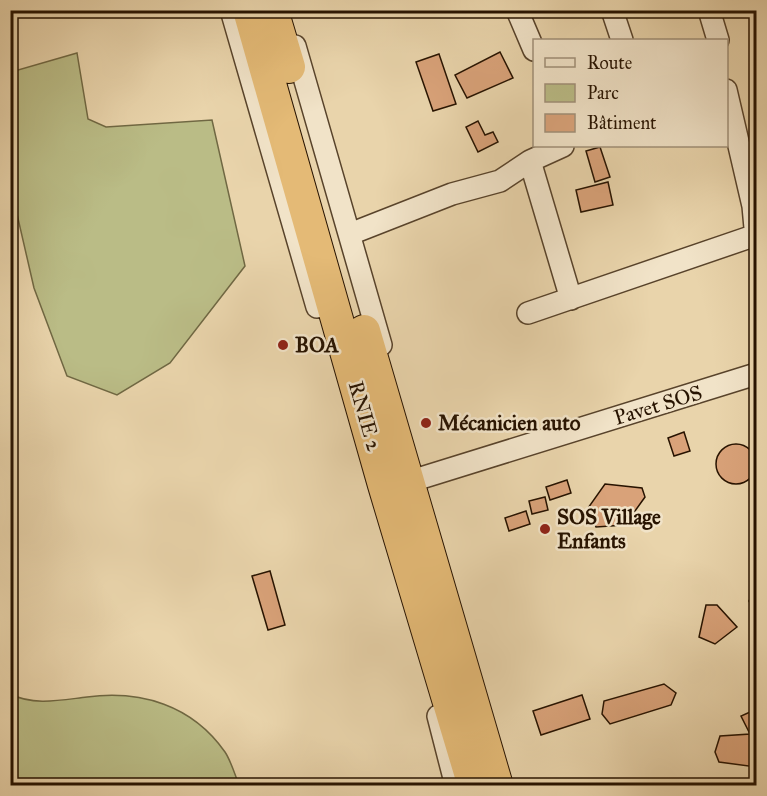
<svg xmlns="http://www.w3.org/2000/svg" width="767" height="796" font-family="'IM FELL Great Primer',serif">
	<rect width="100%" height="100%" fill="#e9d4ab"/>
	<filter id="stains"><feTurbulence type="fractalNoise" baseFrequency=".00333" numOctaves="4"/><feColorMatrix values="0 0 0 0 .2 0 0 0 0 .09 0 0 0 0 .02 0 0 0 .5 -.17"/></filter>
	<radialGradient id="worn" r=".72"><stop offset=".6" stop-color="#630" stop-opacity="0"/><stop offset="1" stop-color="#630" stop-opacity=".3"/></radialGradient>
	<path fill="#babc86" stroke="#706843" stroke-width="1.5" d="M77 53 88 119 106 127 212 120 245 266 170 363 117 395 67 376 34 288 11 188V72Z
		M10 694C34 706 61 700 87 697 141 690 192 705 225 752 231 761 235 775 239 785H11Z"/>
	<path fill="#d9a279" stroke="#271300" stroke-width="1.5" d="M500 52 513 78 467 98 455 75Z
		M439 54 456 104 433 111 416 62Z
		M478 121 485 135 493 132 498 142 478 152 466 127Z
		M600 147 610 177 595 182 586 151Z
		M608 182 613 205 581 212 576 190Z
		M684 432 690 451 674 456 668 438Z
		M716 464a20 20 0 1 1 40 0a20 20 0 1 1-40 0Z
		M567 480 571 493 550 500 546 487Z
		M605 484 642 488 645 497 625 525 596 527 588 508Z
		M545 497 548 510 532 514 529 501Z
		M526 511 530 524 509 531 505 518Z
		M270 571 285 625 268 630 252 576Z
		M756 586V616L749 601Z
		M706 605H717L737 627 715 644 699 637Z
		M664 684 676 693 671 705 610 724 602 714 604 701Z
		M582 695 590 719 541 735 533 711Z
		M750 712 756 723V767L719 762 715 752 720 736 750 734 741 716Z"/>
	<g fill="none" stroke-linecap="round" stroke-linejoin="round">
		<defs>
			<path id="minor" d="M231 10 317 307
				M517 10 534 50
				M612 10 622 40
				M709 10 718 40
				M295 46 381 345
				M726 90 753 206 756 239
				M530 161 571 299
				M350 234 452 194 500 181 530 161 563 146
				M528 313 756 235
				M421 478 756 374
				M438 716 456 786"/>
			<path id="highway" d="M249 10 384 485 474 786
				M272 10 289 67
				M364 331 497 786"/>
		</defs>
		<use href="#minor" stroke="#58432b" stroke-width="24"/>
		<use href="#highway" stroke="#271300" stroke-width="34"/>
		<use href="#minor" stroke="#f1e3c8" stroke-width="21"/>
		<use href="#highway" stroke="#e4ba76" stroke-width="32"/>
	</g>
	<g fill="#8f2418" stroke="#f1e3c8" stroke-width="2">
		<circle cx="283" cy="345" r="6"/>
		<circle cx="426" cy="423" r="6"/>
		<circle cx="545" cy="529" r="6"/>
	</g>
	<g text-anchor="middle" dominant-baseline="central" stroke-width="5" stroke-linejoin="round" paint-order="stroke">
		<g font-size="21" font-weight="bold" fill="#271300" stroke="#f1e3c8" text-anchor="start">
			<text x="295" y="345">BOA</text>
			<text x="438" y="423">Mécanicien auto</text>
			<text x="557" y="517">SOS Village<tspan x="557" dy="24">Enfants</tspan></text>
		</g>
		<g font-size="21" fill="#271300" stroke="#f1e3c8">
			<text transform="translate(658 405) rotate(-17)">Pavet SOS</text>
			<text transform="translate(365 416) rotate(74)">RNIE 2</text>
		</g>
	</g>
	<rect width="767" height="796" fill="none" stroke="#e9d4ab" stroke-width="36"/>
	<rect x="12" y="12" width="743" height="772" fill="none" stroke="#271300" stroke-width="3"/>
	<rect x="18" y="18" width="731" height="760" fill="none" stroke="#271300" stroke-width="1.5"/>
	<rect x="533" y="39" width="195" height="108" fill="#f1e3c8" stroke="#a09078" stroke-width="1.5"/>
	<rect x="545" y="58" width="30" height="9" fill="#f1e3c8" stroke="#a09078" stroke-width="1.5"/>
	<text x="587" y="69" font-size="18" fill="#271300">Route</text>
	<rect x="545" y="84" width="30" height="18" fill="#babc86" stroke="#a09078" stroke-width="1.5"/>
	<text x="587" y="99" font-size="18" fill="#271300">Parc</text>
	<rect x="545" y="114" width="30" height="18" fill="#d9a279" stroke="#a09078" stroke-width="1.5"/>
	<text x="587" y="129" font-size="18" fill="#271300">Bâtiment</text>
	<rect width="100%" height="100%" filter="url(#stains)"/>
	<rect width="100%" height="100%" fill="url(#worn)"/>
</svg>
